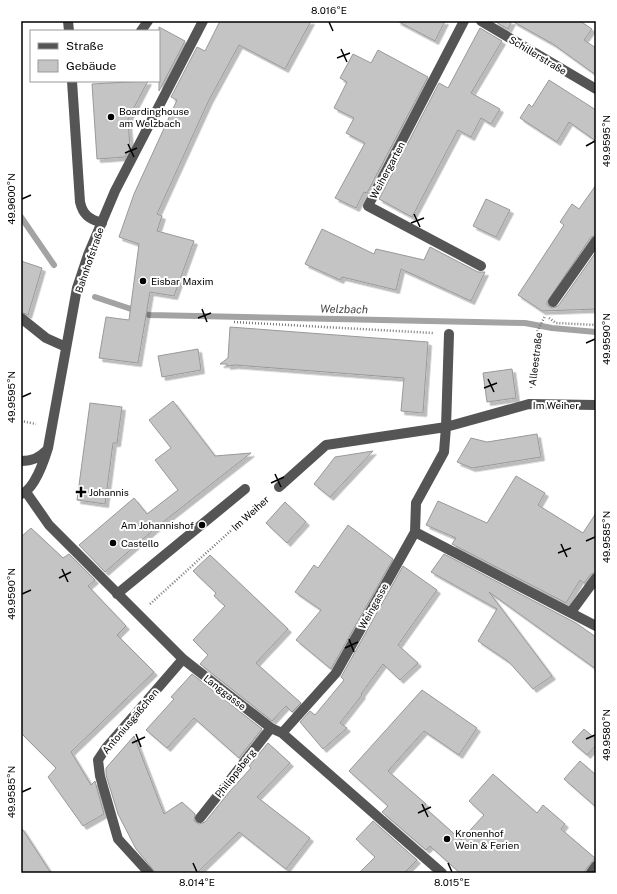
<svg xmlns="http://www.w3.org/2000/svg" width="617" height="894" font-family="'Public Sans',sans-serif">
	<defs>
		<filter id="shadow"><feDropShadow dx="3.5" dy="3.5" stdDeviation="0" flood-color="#0004"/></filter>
	</defs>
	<rect width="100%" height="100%" fill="#fff"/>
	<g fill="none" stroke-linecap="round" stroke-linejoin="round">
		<path stroke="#a3a3a3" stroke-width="6" d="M21 217 54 265
			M95 297 149 315 525 323 552 328 596 332"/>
	</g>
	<path fill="#c4c4c4" stroke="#999" filter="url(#shadow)" d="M220 21H311L285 69 239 45 209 100 157 214 162 216 157 231 194 241 174 296 150 292 138 363 99 358 106 317 129 320 139 244 119 237 134 194 177 100 171 97 197 47 205 51Z
		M397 21H445L435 41Z
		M494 21H580L592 29 584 40 596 48V75L553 44 512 21 508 29Z
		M159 27 185 41 159 91Z
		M480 28 502 41 471 93 500 109 491 124 481 118 471 137 458 130 412 217 379 199 439 83 448 88Z
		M378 50 428 77 367 193 364 192 356 208 335 198 365 143 346 133 354 118 334 108 347 82 340 78 353 54 371 63Z
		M549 80 596 110V141L569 122 557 142 520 118 529 104 532 107Z
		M148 81 128 119 130 148 125 157 97 159 92 84Z
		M596 185V235L591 237 547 302V305L552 308 558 306 596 252V309L542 311 518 295 564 225 560 222 572 204 579 209Z
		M486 199 510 210 496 237 473 226Z
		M322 229 374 254 376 249 424 260 430 247 478 272H485L471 301 401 269 396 290 342 277 340 280 305 264Z
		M21 261 42 268 28 315 21 312Z
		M230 327 428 342 423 413 401 411 404 378 235 365 227 366V364H220L228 358Z
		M198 349 201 370 162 377 158 356Z
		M512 369 516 398 487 402 483 373Z
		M173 401 215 456 251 453 158 526 105 572 79 545 134 498 147 514 178 490 155 460 171 448 149 420Z
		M90 403 122 407 117 443H113L105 504 77 500Z
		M537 434 541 457 472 468 457 462 471 438 487 442Z
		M373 451 330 497 314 484 335 457Z
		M516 476 545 493 538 505 583 533 596 513V572L591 574 584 583 580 580 566 603 452 544 456 538 426 525 438 501 487 523Z
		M285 502 306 522 287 543 266 523Z
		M348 525 393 559 331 669 296 640 321 610 295 592 314 565 318 568Z
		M31 528 63 558 69 554 95 580 88 586 126 626 117 635 154 672 71 752 91 785 95 781 104 814 83 826 48 777 56 768 21 733V537Z
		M444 554 576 623 596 637V669L489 592 552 676 533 689 509 662 478 641 497 609 431 572Z
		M210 555 288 629 256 663 301 703 292 712 286 706 272 721 200 664 208 655 193 640 225 606 214 596 216 593 193 571Z
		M403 566 437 590 398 645 418 663 400 680 383 664 361 694 362 695 340 723 347 728 323 749 300 722 310 711 315 715 344 680 341 677Z
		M192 674 262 729 239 758 194 718 167 748 146 730 174 699 171 697Z
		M422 690 477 728 459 755 424 731 388 771 426 804 423 806 461 840 484 815 469 801 493 774 537 813 543 805 565 824 561 829 595 858 583 873H460L430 846 426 850 382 812 388 806 349 771Z
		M584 729 596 739V745L587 755 572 742Z
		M134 736 164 814 182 802 195 814 194 821 199 824 205 822 230 791 251 768 249 766 268 743 290 763 257 797 310 838 286 869 239 832 197 873H156L136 849 118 814 106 775V768Z
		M580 761 596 775V807L564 779Z
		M373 821 417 860 404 873H359L375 857 356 839Z
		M21 827 51 873H21Z"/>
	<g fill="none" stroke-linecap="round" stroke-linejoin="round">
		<path stroke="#777" stroke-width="2.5" stroke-dasharray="1 2" stroke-linecap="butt" d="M549 318 556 323 596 325
			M234 322 433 333
			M531 388 537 332 545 316
			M21 421 36 424
			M150 604 268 497"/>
		<path stroke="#555" stroke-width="10" d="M68 21 69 31
			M464 21 368 206 481 266
			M481 21 596 89
			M141 31 148 21
			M72 81 80 202C83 215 89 219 102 223
			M553 302 596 241
			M21 318 46 338 66 347
			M21 461C32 461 39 458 47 450
			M279 487 326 445 446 427 529 404 596 405
			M26 492 49 525 183 659 271 728 282 733 442 873
			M21 494C34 490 44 461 48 448L77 288 88 255 115 191 203 21
			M415 532 596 626
			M117 594 245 489
			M571 612 596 578
			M282 733 336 673 415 532 416 503 444 452 446 427 449 334
			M200 818 271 728
			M149 873 118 839 100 776 98 760 106 748 183 659
			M591 873 596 866"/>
	</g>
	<path fill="none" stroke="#000" stroke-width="1.5" d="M329 22 333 31M341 49 347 62M337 58 350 53M128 144 134 157M586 146 595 141M125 153 137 148M22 199 31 195M414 214 420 227M411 223 424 218M202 309 207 322M198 318 211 313M586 343 595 339M488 379 494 392M484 388 497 383M22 397 31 393M275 474 281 487M271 483 284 477M586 541 595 537M561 544 567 557M558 553 571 548M62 569 68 582M59 578 71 572M22 594 31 590M349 639 354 652M345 648 358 642M136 734 141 747M586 739 595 735M132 743 145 737M22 792 31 788M422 804 428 817M418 813 431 807M193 863 197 872M448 863 452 872"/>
	<g fill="#000" stroke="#fff" stroke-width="1.5">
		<circle cx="111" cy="117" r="4"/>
		<circle cx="143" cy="281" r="4"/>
		<path d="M79 486h4v4h4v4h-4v4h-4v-4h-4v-4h4z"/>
		<circle cx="202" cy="525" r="4"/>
		<circle cx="113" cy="543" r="4"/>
		<circle cx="447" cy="839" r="4"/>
	</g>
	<g text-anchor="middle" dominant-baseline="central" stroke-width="4" stroke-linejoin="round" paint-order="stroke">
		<g font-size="10" fill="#000" stroke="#fff">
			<text transform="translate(538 55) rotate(31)">Schillerstraße</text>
			<text transform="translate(387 170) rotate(-62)">Weihergarten</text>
			<text transform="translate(89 260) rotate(-71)">Bahnhofstraße</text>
			<text transform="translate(535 359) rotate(-83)">Alleestraße</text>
			<text x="556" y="405">Im Weiher</text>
			<text transform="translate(250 513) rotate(-42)">Im Weiher</text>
			<text transform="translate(373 606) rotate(-61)">Weingasse</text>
			<text transform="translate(225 692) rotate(38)">Langgasse</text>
			<text transform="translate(130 721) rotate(-50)">Antoniusgäßchen</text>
			<text transform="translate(235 773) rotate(-52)">Philippsberg</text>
		</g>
		<g font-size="10" fill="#000" stroke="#fff" text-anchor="start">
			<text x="119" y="111">Boardinghouse<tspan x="119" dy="12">am Welzbach</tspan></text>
			<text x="151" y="281">Eisbar Maxim</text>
			<text x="89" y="492">Johannis</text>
			<text x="194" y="525" text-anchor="end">Am Johannishof</text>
			<text x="121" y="543">Castello</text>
			<text x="455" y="833">Kronenhof<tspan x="455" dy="12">Wein &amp; Ferien</tspan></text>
		</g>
		<g font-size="11" font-style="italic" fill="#444" stroke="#fff">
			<text transform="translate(344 309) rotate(1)">Welzbach</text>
		</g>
	</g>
	<rect width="617" height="894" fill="none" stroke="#ffffff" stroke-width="44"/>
	<rect x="30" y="30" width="130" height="52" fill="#ffffff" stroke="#999999"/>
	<rect x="38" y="43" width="20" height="6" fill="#555555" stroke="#999999"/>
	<text x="66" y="50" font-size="12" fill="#000000">Straße</text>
	<rect x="38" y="60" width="20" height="12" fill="#c4c4c4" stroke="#999999"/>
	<text x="66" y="70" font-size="12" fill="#000000">Gebäude</text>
	<rect x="22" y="22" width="573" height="850" fill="none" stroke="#000" stroke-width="1.5"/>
	<g font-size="10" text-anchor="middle" fill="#000">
		<text x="329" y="14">8.016°E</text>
		<text transform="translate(606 141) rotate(-90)" y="4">49.9595°N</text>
		<text transform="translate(11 199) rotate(-90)" y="4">49.9600°N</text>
		<text transform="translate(606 339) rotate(-90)" y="4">49.9590°N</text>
		<text transform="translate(11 397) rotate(-90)" y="4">49.9595°N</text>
		<text transform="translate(606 537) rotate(-90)" y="4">49.9585°N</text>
		<text transform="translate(11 594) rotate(-90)" y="4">49.9590°N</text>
		<text transform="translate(606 735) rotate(-90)" y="4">49.9580°N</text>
		<text transform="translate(11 792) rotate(-90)" y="4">49.9585°N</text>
		<text x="197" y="886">8.014°E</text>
		<text x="452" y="886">8.015°E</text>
	</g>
</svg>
